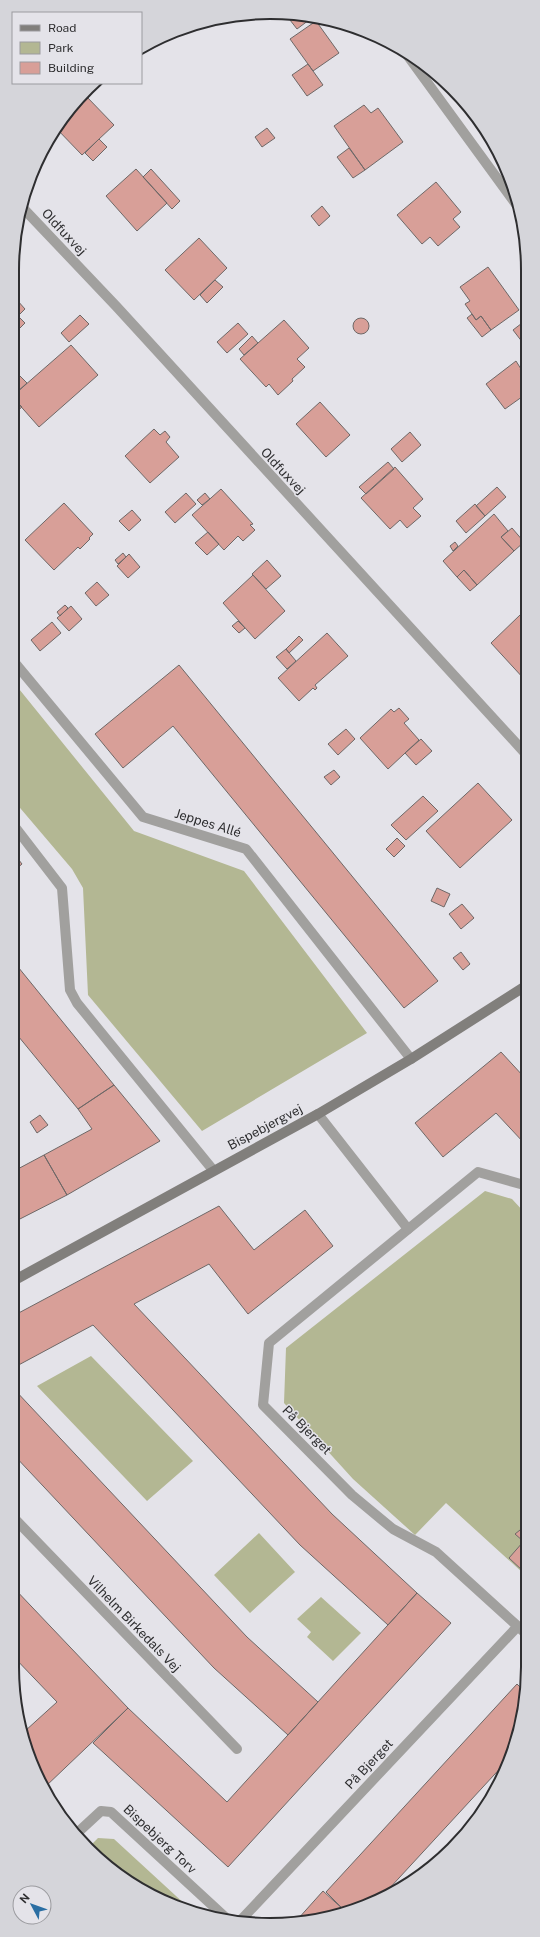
<svg xmlns="http://www.w3.org/2000/svg" width="540" height="1937" font-family="'Public Sans',sans-serif">
	<rect width="100%" height="100%" fill="#e4e3e9"/>
	<path fill="#b3b793" d="M15 684 134 831 244 871 367 1033 202 1131 88 995 83 888 72 869 15 802Z
		M485 1191 512 1199 524 1212 523 1573 446 1503 415 1535 353 1479 284 1403 286 1348Z
		M91 1356 193 1461 147 1501 37 1386Z
		M259 1533 295 1572 250 1613 214 1575Z
		M321 1597 361 1633 333 1661 307 1637 311 1632 297 1619Z
		M98 1838 114 1839 188 1907 156 1898 89 1847Z"/>
	<path fill="#d89f98" stroke="#6e6867" d="M294 17H313L297 29 290 20Z
		M316 21 339 53 313 71 290 39Z
		M308 64 323 85 307 96 292 75Z
		M86 96 114 125 82 155 55 127Z
		M364 105 371 113 378 108 403 142 365 170 334 126Z
		M267 128 275 138 262 147 255 137Z
		M99 139 107 147 93 161 85 153Z
		M349 148 365 170 353 178 337 157Z
		M136 169 167 203 137 231 106 196Z
		M151 169 180 201 172 209 143 177Z
		M436 182 461 212 453 219 460 227 438 246 430 237 422 244 397 215Z
		M322 206 330 216 319 226 311 216Z
		M199 238 227 268 194 300 165 270Z
		M488 267 519 310 491 330 481 316 476 320 472 314 465 304 470 301 460 287Z
		M215 280 223 287 207 303 200 295Z
		M17 300 25 309 18 316 25 323 17 331Z
		M472 314 476 320 481 316 491 330 482 337 467 318Z
		M80 315 89 324 69 342 61 333Z
		M353 326a8 8 0 1 1 16 0a8 8 0 1 1-16 0Z
		M284 320 309 348 297 359 305 367 292 379 293 381 278 395 269 384 266 387 240 359Z
		M526 320V341L523 343 513 330Z
		M238 323 248 334 227 353 217 342Z
		M252 336 258 343 244 355 239 349Z
		M71 345 98 375 39 427 16 401V393Z
		M516 361 526 377V394L505 409 486 384Z
		M526 365V377L520 369Z
		M16 372 27 383 16 393Z
		M16 401 22 407 16 412Z
		M320 402 350 435 326 457 296 424Z
		M154 429 160 435 165 431 170 437 166 442 179 457 150 483 125 456Z
		M410 432 421 445 402 462 391 449Z
		M388 462 394 469 366 494 359 487Z
		M395 467 423 499 413 508 421 516 407 528 400 520 390 529 361 498Z
		M497 487 506 497 485 516 476 506Z
		M221 489 253 524 250 525 255 530 243 541 238 536 224 550 192 515Z
		M186 493 196 504 175 523 165 512Z
		M205 493 210 499 202 505 197 500Z
		M64 503 93 534 89 538 90 539 80 549 78 547 54 570 25 540Z
		M475 504 485 516 466 533 456 521Z
		M132 510 141 520 129 531 119 521Z
		M494 514 508 531 501 537 514 551 477 585 464 570 457 577 443 561Z
		M512 528 524 542 514 551 501 537Z
		M208 532 219 544 207 555 195 543Z
		M455 542 458 546 453 551 450 546Z
		M123 553 126 557 118 564 115 560Z
		M129 554 140 567 128 578 117 566Z
		M267 560 281 576 266 589 252 574Z
		M464 570 477 585 470 591 457 577Z
		M253 575 285 611 255 639 223 603Z
		M97 582 109 595 96 606 85 593Z
		M65 605 68 608 60 616 57 612Z
		M71 606 82 619 69 631 57 618Z
		M520 615 525 621V680L491 643Z
		M238 621 245 628 239 633 232 626Z
		M52 622 61 633 40 651 31 640Z
		M327 633 348 656 315 685 317 688 315 690 313 688 299 701 278 678Z
		M299 636 303 640 289 653 286 649Z
		M286 649 296 661 287 669 276 657Z
		M179 665 438 981 404 1008 173 726 123 768 95 734Z
		M399 708 409 719 404 723 419 740 388 769 360 738 391 709 394 712Z
		M346 729 355 739 338 755 328 744Z
		M421 739 432 751 416 765 405 753Z
		M334 770 340 777 331 785 324 777Z
		M478 783 512 820 460 868 426 831Z
		M423 796 438 811 406 840 391 825Z
		M397 838 405 846 394 857 386 849Z
		M15 855 22 864 15 870Z
		M437 888 450 894 444 907 431 901Z
		M462 904 474 918 461 929 449 914Z
		M461 952 470 964 463 970 453 958Z
		M14 962 114 1085 78 1109 14 1031Z
		M501 1052 524 1077V1143L496 1113 443 1157 415 1123Z
		M114 1085 160 1141 67 1195 44 1155 92 1129 78 1109Z
		M40 1115 48 1125 37 1133 30 1122Z
		M44 1155 67 1195 14 1222V1171Z
		M219 1206 254 1250 305 1210 333 1246 248 1314 209 1264 134 1304 332 1514 417 1593 388 1625 300 1545 93 1325 13 1368V1316Z
		M13 1388 247 1637 318 1702 288 1735 214 1668 13 1454Z
		M520 1530 522 1532 523 1531V1541L515 1534Z
		M523 1542V1571L509 1558Z
		M12 1586 128 1708 45 1787 32 1766 25 1731 57 1702 12 1655Z
		M417 1593 451 1623 228 1867 93 1743 128 1708 227 1802Z
		M517 1684 523 1690V1717L506 1762 387 1891 346 1912 326 1892Z
		M323 1891 346 1912 337 1916 297 1920Z"/>
	<g fill="none" stroke-linecap="round" stroke-linejoin="round">
		<path stroke="#a1a09e" stroke-width="10" d="M523 1631 436 1552 393 1529 352 1495 263 1405 269 1343 478 1172 524 1185
			M75 1835 101 1811 111 1812 225 1917
			M240 1921 518 1626"/>
		<path stroke="#a1a09e" stroke-width="10" d="M405 52 518 207
			M22 207 116 306 525 753
			M15 663 143 817 246 849 411 1059
			M15 827 62 888 70 990 77 1003 213 1170
			M318 1114 408 1229
			M13 1517 237 1749"/>
		<path stroke="#817f7c" stroke-width="10" d="M13 1281 318 1114 411 1059 524 987"/>
	</g>
	<g text-anchor="middle" dominant-baseline="central" stroke-width="3" stroke-linejoin="round" paint-order="stroke">
		<g font-size="13" fill="#2e2e30" stroke="#e4e3e9">
			<text transform="translate(64 232) rotate(47)">Oldfuxvej</text>
			<text transform="translate(283 471) rotate(47)">Oldfuxvej</text>
			<text transform="translate(208 823) rotate(17)">Jeppes Allé</text>
			<text transform="translate(265 1127) rotate(-28)">Bispebjergvej</text>
			<text transform="translate(307 1430) rotate(45)">På Bjerget</text>
			<text transform="translate(134 1624) rotate(46)">Vilhelm Birkedals Vej</text>
			<text transform="translate(369 1764) rotate(-47)">På Bjerget</text>
			<text transform="translate(160 1839) rotate(43)">Bispebjerg Torv</text>
		</g>
	</g>
	<path d="M0 0H540V1937H0ZM270 19H270A251 251 0 0 1 521 270V1667A251 251 0 0 1 270 1918H270A251 251 0 0 1 19 1667V270A251 251 0 0 1 270 19Z" fill="#d5d5da" fill-rule="evenodd"/>
	<path fill="none" stroke="#2e2e30" stroke-width="2" d="M270 19H270A251 251 0 0 1 521 270V1667A251 251 0 0 1 270 1918H270A251 251 0 0 1 19 1667V270A251 251 0 0 1 270 19Z"/>
	<rect x="12" y="12" width="130" height="72" fill="#e4e3e9" stroke="#9b9b9f"/>
	<rect x="20" y="25" width="20" height="6" fill="#817f7c" stroke="#9b9b9f"/>
	<text x="48" y="32" font-size="12" fill="#2e2e30">Road</text>
	<rect x="20" y="42" width="20" height="12" fill="#b3b793" stroke="#9b9b9f"/>
	<text x="48" y="52" font-size="12" fill="#2e2e30">Park</text>
	<rect x="20" y="62" width="20" height="12" fill="#d89f98" stroke="#9b9b9f"/>
	<text x="48" y="72" font-size="12" fill="#2e2e30">Building</text>
	<g transform="translate(32 1905) rotate(311)"><circle r="19" fill="#e4e3e9" stroke="#9b9b9f"/>
	<path d="M0-3L7 15L0 10L-7 15Z" fill="#2a6ea3"/>
	<text y="-6" font-size="11" font-weight="bold" text-anchor="middle" fill="#2e2e30">N</text>
	</g>
</svg>
